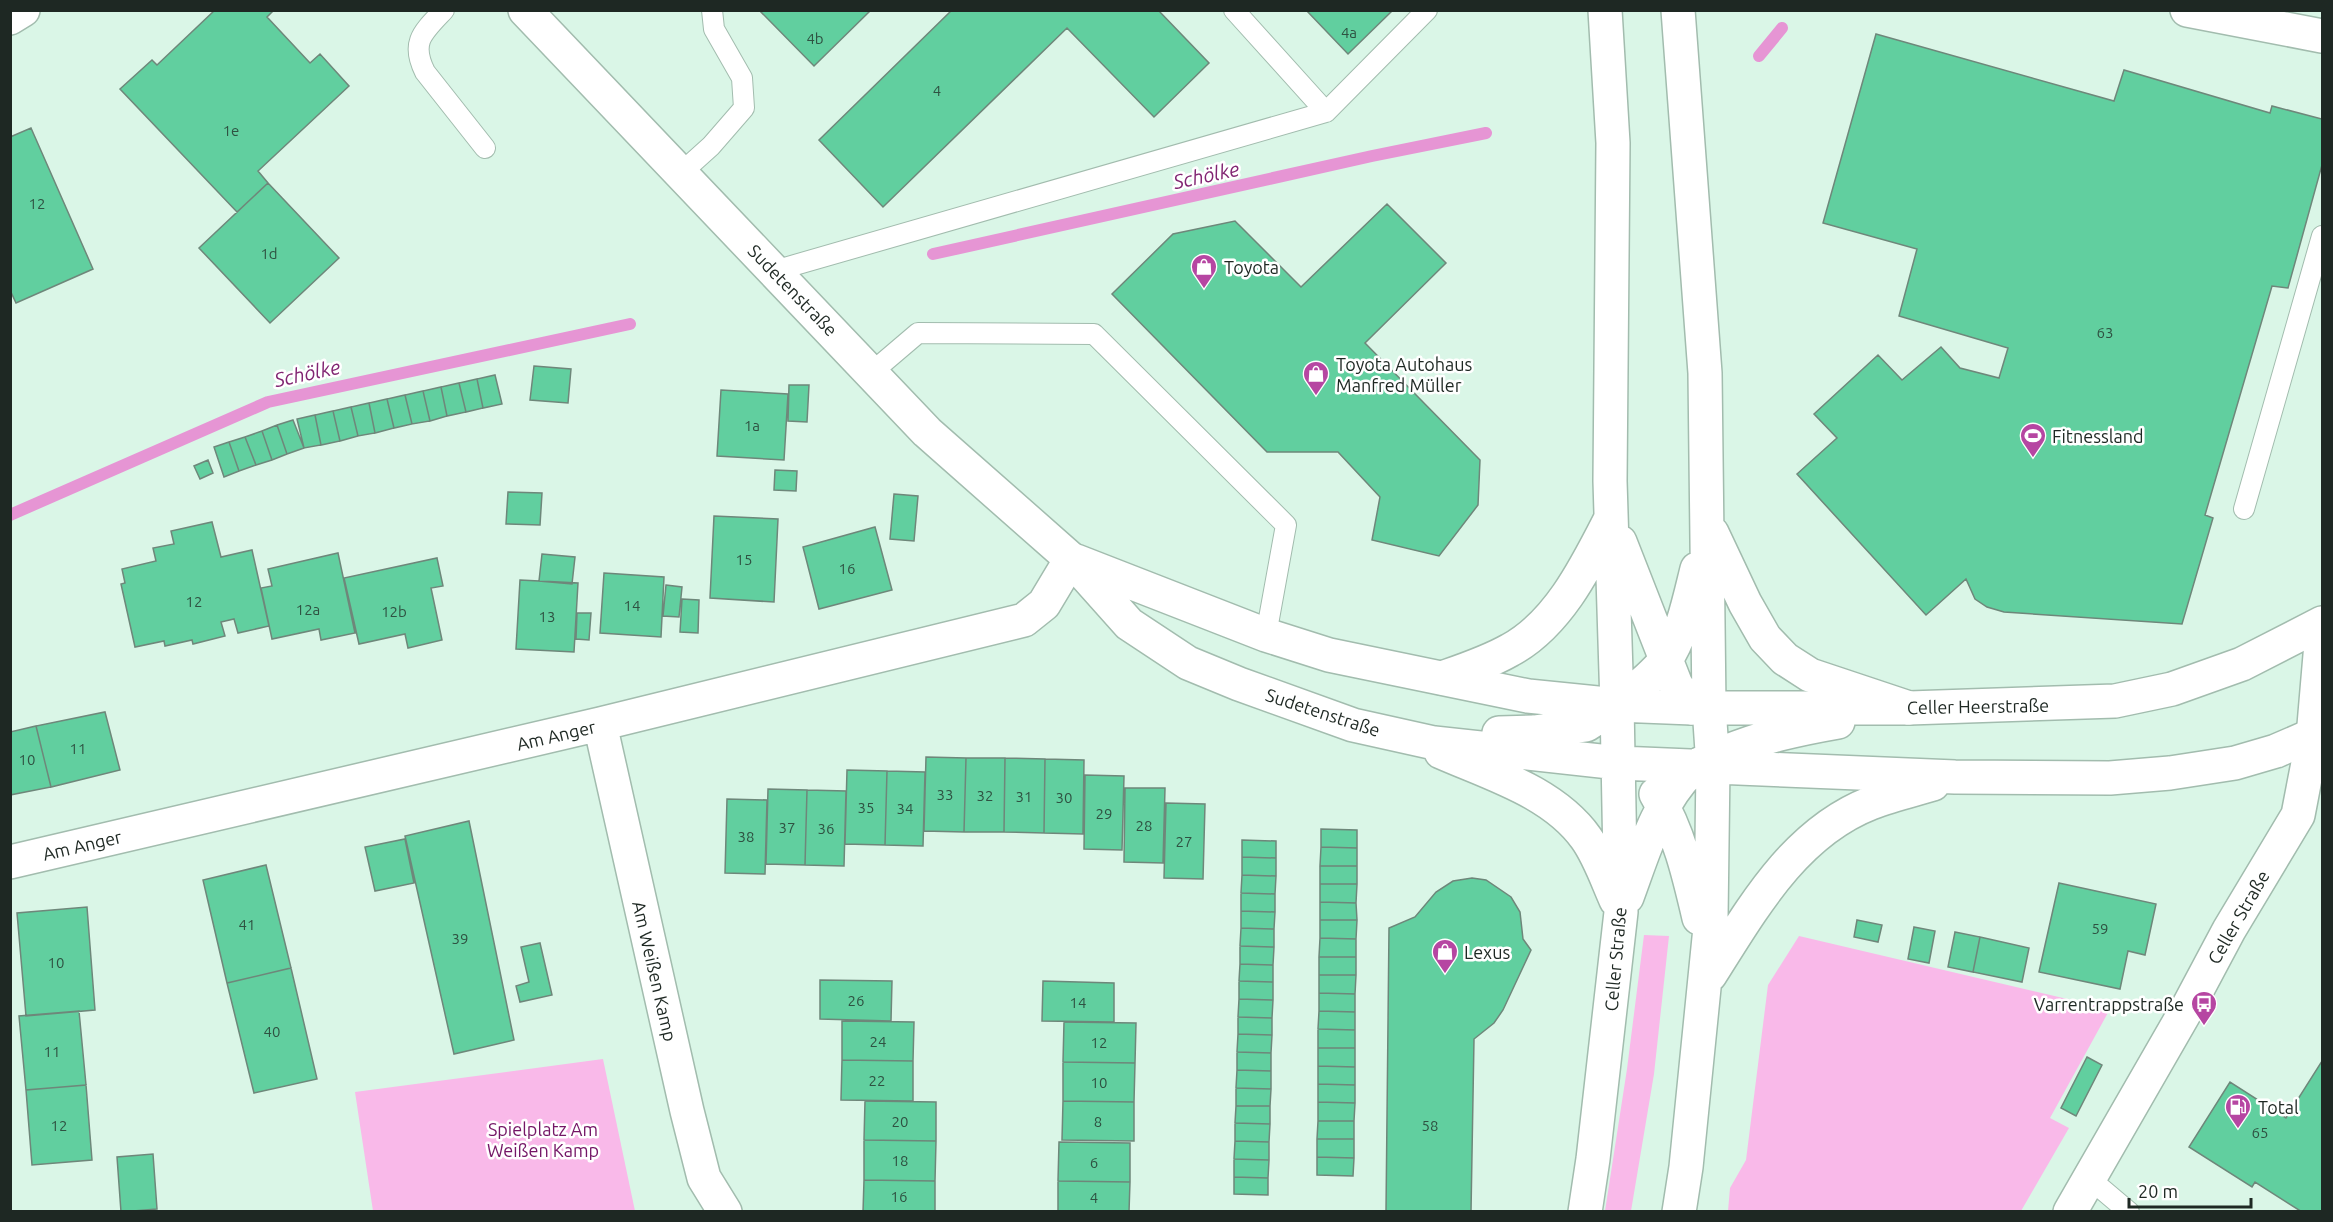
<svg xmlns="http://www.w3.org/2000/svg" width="2333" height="1222" font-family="Ubuntu,sans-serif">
	<rect width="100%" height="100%" fill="#daf6e7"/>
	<path fill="#f9b9e9" d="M1644 935 1669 936 1654 1074 1631 1211H1605L1627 1069Z
		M1799 936 2110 1009 2050 1118 2069 1128 2021 1211H1728L1730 1188 1746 1160 1768 985Z
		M603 1059 635 1211H373L355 1092Z"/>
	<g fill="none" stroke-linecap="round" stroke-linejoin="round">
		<path stroke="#e695d4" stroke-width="12" d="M1759 56 1782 28
			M933 254 1372 156 1486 133
			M10 515 268 402 630 324"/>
	</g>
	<path fill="#61cf9f" stroke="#6e877a" stroke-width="1.5" d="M215 10H274L267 17 310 63 320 54 349 86 258 171 268 183 237 212 120 89 152 60 157 65Z
		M759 10H871L814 66Z
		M952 10H1158L1209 63 1154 117 1067 28 883 207 819 140Z
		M1306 10H1393L1348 54Z
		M1876 34 2114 101 2124 70 2270 113 2272 106 2322 119V165L2288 288 2272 286 2205 515 2213 518 2182 624 2004 612 1987 607 1975 599 1966 579 1926 615 1797 474 1837 438 1814 414 1878 355 1902 380 1941 347 1960 368 1999 378 2008 348 1899 316 1917 249 1823 223Z
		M31 128 93 269 16 303 10 290V137Z
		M268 183 339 258 270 323 199 248Z
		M1387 204 1446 263 1365 343 1480 460 1478 505 1439 556 1372 540 1380 497 1338 452H1267L1112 294 1173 234 1235 221 1301 287Z
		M534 366 571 369 568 403 530 400Z
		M495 375 502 404 483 408 477 379Z
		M477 379 483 408 466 412 459 383Z
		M459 383 466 412 447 416 441 387Z
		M789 385H809L807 422 788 421Z
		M441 387 447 416 430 421 423 391Z
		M721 390 788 394 784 460 717 456Z
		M423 391 430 421 412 424 405 395Z
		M405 395 412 424 394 428 387 399Z
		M387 399 394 428 375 433 369 403Z
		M369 403 375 433 358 436 351 407Z
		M351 407 358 436 340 441 333 411Z
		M333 411 340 441 321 445 315 415Z
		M315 415 321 445 304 448 297 419Z
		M293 420 304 448 287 454 277 425Z
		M277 425 287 454 272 460 262 431Z
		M262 431 272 460 256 465 245 437Z
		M245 437 256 465 239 471 229 442Z
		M229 442 239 471 224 477 214 447Z
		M208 460 213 473 200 479 194 466Z
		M775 470 797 471 796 491 774 490Z
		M508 492 542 493 540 525 506 524Z
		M894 494 918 496 914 541 890 539Z
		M714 516 778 519 774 602 710 598Z
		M212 522 221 557 252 550 269 626 238 633 234 619 221 622 225 636 193 644 192 640 165 646 164 641 135 647 121 584 125 583 122 569 156 561 153 548 174 544 171 531Z
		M875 527 892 590 819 609 803 547Z
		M338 553 355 633 321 640 319 629 272 639 261 588 272 586 268 569Z
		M542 554 575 557 572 584 539 581Z
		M437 558 443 586 431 588 442 640 408 648 405 634 359 644 344 578Z
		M604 573 664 577 661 637 600 633Z
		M520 580 578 583 574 652 516 649Z
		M666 585 682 587 679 617 663 616Z
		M682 599 699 600 698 633 680 632Z
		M577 613H591L589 640 576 639Z
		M105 712 120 770 51 787 36 726Z
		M36 726 51 787 10 795V732Z
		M926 757 966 758 964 832 924 831Z
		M966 758H1005L1004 832H964Z
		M1005 758 1045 759 1044 833 1004 832Z
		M1045 759 1084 760 1083 834 1044 833Z
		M847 770 887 771 885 845 845 844Z
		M887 771 925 772 923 846 885 845Z
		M1085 775 1124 776 1122 850 1084 849Z
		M1125 788H1165L1163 863 1124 862Z
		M768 789 807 790 805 865 766 864Z
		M807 790 846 791 844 866 805 865Z
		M727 799 767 800 765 874 725 873Z
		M1166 803 1205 804 1203 879 1164 878Z
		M469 821 514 1040 454 1054 405 836Z
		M1321 829 1357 830V848L1321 847Z
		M405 839 414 883 375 891 365 847Z
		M1242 840 1276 841V858L1242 857Z
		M1321 847 1357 848V866H1320Z
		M1242 857 1276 858V876L1242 875Z
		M266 865 291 968 227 983 203 880Z
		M1320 866H1357V884H1320Z
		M1242 875 1276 876 1275 894 1241 893Z
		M1472 878 1486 880 1511 897 1520 912 1523 939 1531 950 1503 1010 1494 1023 1474 1039 1471 1212H1386L1389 928 1415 917 1436 892 1453 881Z
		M2059 883 2156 904 2145 955 2128 951 2120 989 2039 972Z
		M1320 884H1357L1356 903 1320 902Z
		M1241 893 1275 894V912L1241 911Z
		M1320 902 1356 903 1357 920H1320Z
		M87 907 95 1010 26 1016 17 913Z
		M1241 911 1275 912 1274 929 1241 928Z
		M1320 920H1357L1356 939 1320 938Z
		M1857 920 1882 925 1878 942 1854 937Z
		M1914 927 1935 931 1929 963 1908 959Z
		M1241 928 1274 929V947L1240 946Z
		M1955 932 1980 937 1973 972 1948 967Z
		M1980 937 2029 948 2022 982 1973 972Z
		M1320 938 1356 939V957H1319Z
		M540 943 552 995 520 1002 516 986 529 982 521 947Z
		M1240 946 1274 947 1273 965 1240 964Z
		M1319 957H1356V975H1319Z
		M1240 964 1273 965V982L1239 981Z
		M291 968 317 1079 254 1093 227 983Z
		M1319 975H1356L1355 994 1319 993Z
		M820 980 892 981 891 1021 820 1019Z
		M1043 981 1114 983V1022L1042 1021Z
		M1239 981 1273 982V1000L1239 999Z
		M1319 993 1355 994V1012L1319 1011Z
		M1239 999 1273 1000 1272 1018 1238 1017Z
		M79 1011 86 1085 26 1090 19 1016Z
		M1319 1011 1355 1012V1030L1318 1029Z
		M1238 1017 1272 1018V1035L1238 1034Z
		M842 1021 914 1022 913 1061 842 1060Z
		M1064 1022 1136 1023 1135 1063 1063 1062Z
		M1318 1029 1355 1030V1048H1318Z
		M1238 1034 1272 1035 1271 1053 1237 1052Z
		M1318 1048H1355V1067L1318 1066Z
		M1237 1052 1271 1053V1071L1237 1070Z
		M2087 1057 2102 1065 2076 1116 2061 1108Z
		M842 1060 913 1061V1101L841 1100Z
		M2322 1061V1212H2302L2255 1182 2252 1187 2189 1147 2230 1082 2286 1118Z
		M1063 1062 1135 1063 1134 1102 1063 1101Z
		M1318 1066 1355 1067V1085L1318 1084Z
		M1237 1070 1271 1071V1089L1236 1088Z
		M1318 1084 1355 1085V1103L1318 1102Z
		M86 1085 92 1160 32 1165 26 1090Z
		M1236 1088 1271 1089 1270 1106H1236Z
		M865 1101 936 1102V1141L864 1140Z
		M1063 1101 1134 1102V1141L1062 1140Z
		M1318 1102 1355 1103 1354 1121H1318Z
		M1236 1106H1270V1124L1235 1123Z
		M1318 1121H1354V1139H1317Z
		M1235 1123 1270 1124 1269 1142 1235 1141Z
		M1317 1139H1354V1158L1317 1157Z
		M864 1140 936 1141 935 1181 864 1180Z
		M1235 1141 1269 1142V1160L1234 1159Z
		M1059 1142 1130 1143V1182L1058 1181Z
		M153 1154 157 1209 121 1212 117 1157Z
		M1317 1157 1354 1158 1353 1176 1317 1175Z
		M1234 1159 1269 1160 1268 1178 1234 1177Z
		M1234 1177 1268 1178V1195L1234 1194Z
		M864 1180 935 1181V1212H863Z
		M1058 1181 1130 1182 1129 1212H1058Z"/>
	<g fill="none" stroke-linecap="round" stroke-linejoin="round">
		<defs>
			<path id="lane" d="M444 10C423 32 410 42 425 72L485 148
				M1234 10 1326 112
				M681 173 711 146 744 108 742 78 714 29 712 10
				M774 271 1326 112 1427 10
				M871 373 918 333 1094 334 1286 525 1266 635
				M2244 509 2322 236
				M2090 1179 2129 1212"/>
			<path id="street" d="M10 18 23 10
				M600 724 687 1111 704 1178 725 1212
				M10 862 600 724 1024 620 1044 604 1071 559
				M2070 1212 2188 1007 2229 930 2298 815 2313 737 2322 632"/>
			<path id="secondary" d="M525 10 927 432 1071 559 1129 624 1188 663 1239 684 1353 725 1434 743 1619 763 1955 777 2110 778 2170 773 2235 763 2276 751 2322 731
				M1076 561 1266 635 1329 655 1528 696 1617 705 1692 708H1909L2115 701 2172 689 2242 664 2322 623
				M1499 733 1534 732 1586 725 1617 705
				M1441 752C1491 774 1553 792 1586 838 1599 856 1607 880 1616 900
				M1656 794C1679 832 1689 875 1699 918
				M1627 897C1643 854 1657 803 1691 770 1700 762 1712 758 1723 753 1761 737 1798 729 1838 722
				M1710 975C1752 909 1794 833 1871 803 1891 795 1913 790 1933 784
				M1585 1212 1593 1159 1621 912 1617 705
				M1679 1212 1686 1167 1711 918 1713 766 1709 707"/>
			<path id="highway" d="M1605 10 1613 143 1610 481 1617 705
				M1678 10 1705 373 1709 707
				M2187 10 2322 36
				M1712 533 1745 603 1765 638 1785 659 1810 675 1909 708
				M1620 542 1676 685 1692 708
				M1442 678C1465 670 1489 662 1510 650 1558 624 1586 567 1610 520
				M1617 705C1634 691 1651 678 1665 661 1682 637 1690 597 1697 569"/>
		</defs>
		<use href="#lane" stroke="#a2bcae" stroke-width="22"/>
		<use href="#street" stroke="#a2bcae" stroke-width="36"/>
		<use href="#secondary" stroke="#a2bcae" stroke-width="36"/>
		<use href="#highway" stroke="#a2bcae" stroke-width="36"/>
		<use href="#lane" stroke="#fff" stroke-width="20"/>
		<use href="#street" stroke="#fff" stroke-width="33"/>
		<use href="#secondary" stroke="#fff" stroke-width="33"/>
		<use href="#highway" stroke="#fff" stroke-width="33"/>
	</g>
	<defs>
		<symbol id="shop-pin" viewBox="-11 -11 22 30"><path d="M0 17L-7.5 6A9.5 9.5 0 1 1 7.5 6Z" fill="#b646a2" stroke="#fff"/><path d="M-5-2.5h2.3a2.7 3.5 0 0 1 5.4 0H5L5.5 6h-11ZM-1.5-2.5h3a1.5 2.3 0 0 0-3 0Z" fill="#fff"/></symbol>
		<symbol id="stadium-pin" viewBox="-11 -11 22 30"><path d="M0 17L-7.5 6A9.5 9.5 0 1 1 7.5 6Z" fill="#b646a2" stroke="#fff"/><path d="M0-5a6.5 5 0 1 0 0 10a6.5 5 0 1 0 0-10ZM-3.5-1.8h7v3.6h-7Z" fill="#fff"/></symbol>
		<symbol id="bus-pin" viewBox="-11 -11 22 30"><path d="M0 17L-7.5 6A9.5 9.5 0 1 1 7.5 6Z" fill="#b646a2" stroke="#fff"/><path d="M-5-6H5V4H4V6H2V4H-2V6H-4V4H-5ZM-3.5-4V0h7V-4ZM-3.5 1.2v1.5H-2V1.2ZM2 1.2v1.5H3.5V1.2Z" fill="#fff"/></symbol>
		<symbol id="fuel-pin" viewBox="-11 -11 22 30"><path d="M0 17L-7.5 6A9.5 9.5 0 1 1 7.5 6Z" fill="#b646a2" stroke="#fff"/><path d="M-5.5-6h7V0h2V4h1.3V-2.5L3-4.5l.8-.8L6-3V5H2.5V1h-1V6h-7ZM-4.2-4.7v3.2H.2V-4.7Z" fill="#fff"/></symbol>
	</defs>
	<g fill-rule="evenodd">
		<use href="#shop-pin" x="1189" y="252" width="30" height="40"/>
		<use href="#shop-pin" x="1301" y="359" width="30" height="40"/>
		<use href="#stadium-pin" x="2018" y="421" width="30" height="40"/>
		<use href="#shop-pin" x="1430" y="937" width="30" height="40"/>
		<use href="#bus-pin" x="2189" y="989" width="30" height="40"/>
		<use href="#fuel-pin" x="2223" y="1092" width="30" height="40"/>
	</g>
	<g text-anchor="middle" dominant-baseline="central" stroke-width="5" stroke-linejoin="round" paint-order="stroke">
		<g font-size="15" fill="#2f5242">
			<text x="1349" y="32">4a</text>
			<text x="815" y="38">4b</text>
			<text x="937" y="90">4</text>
			<text x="231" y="130">1e</text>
			<text x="37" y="203">12</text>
			<text x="269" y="253">1d</text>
			<text x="2105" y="332">63</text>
			<text x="752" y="425">1a</text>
			<text x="744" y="559">15</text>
			<text x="847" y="568">16</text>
			<text x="194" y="601">12</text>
			<text x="632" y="605">14</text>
			<text x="308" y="609">12a</text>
			<text x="394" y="611">12b</text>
			<text x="547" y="616">13</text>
			<text x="78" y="748">11</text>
			<text x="27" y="759">10</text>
			<text x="945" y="794">33</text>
			<text x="985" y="795">32</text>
			<text x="1024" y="796">31</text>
			<text x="1064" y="797">30</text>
			<text x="866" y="807">35</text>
			<text x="905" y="808">34</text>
			<text x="1104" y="813">29</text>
			<text x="1144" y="825">28</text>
			<text x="787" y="827">37</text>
			<text x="826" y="828">36</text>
			<text x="746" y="836">38</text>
			<text x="1184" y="841">27</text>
			<text x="247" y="924">41</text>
			<text x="2100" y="928">59</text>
			<text x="460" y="938">39</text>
			<text x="56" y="962">10</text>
			<text x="856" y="1000">26</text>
			<text x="1078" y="1002">14</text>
			<text x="272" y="1031">40</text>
			<text x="878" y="1041">24</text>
			<text x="1099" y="1042">12</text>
			<text x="52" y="1051">11</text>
			<text x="877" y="1080">22</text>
			<text x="1099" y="1082">10</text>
			<text x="900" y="1121">20</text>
			<text x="1098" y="1121">8</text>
			<text x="59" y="1125">12</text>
			<text x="1430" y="1125">58</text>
			<text x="2260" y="1132">65</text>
			<text x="900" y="1160">18</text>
			<text x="1094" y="1162">6</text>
			<text x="899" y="1196">16</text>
			<text x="1094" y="1197">4</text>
		</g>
		<g font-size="18" fill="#1e2823" stroke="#fff" text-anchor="start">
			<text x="1224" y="267">Toyota</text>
			<text x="1336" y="364">Toyota Autohaus<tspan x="1336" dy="21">Manfred Müller</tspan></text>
			<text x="2052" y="436">Fitnessland</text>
			<text x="1464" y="952">Lexus</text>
			<text x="2184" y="1004" text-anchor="end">Varrentrappstraße</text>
			<text x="2258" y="1107">Total</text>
		</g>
		<g font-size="18" fill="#1e2823" stroke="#fff">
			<text transform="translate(793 290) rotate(46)">Sudetenstraße</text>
			<text transform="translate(1978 706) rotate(-1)">Celler Heerstraße</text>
			<text transform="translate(1323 712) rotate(18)">Sudetenstraße</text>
			<text transform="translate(556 735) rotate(-13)">Am Anger</text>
			<text transform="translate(82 845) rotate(-13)">Am Anger</text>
			<text transform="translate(2238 917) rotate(-60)">Celler Straße</text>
			<text transform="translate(1615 959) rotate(-85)">Celler Straße</text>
			<text transform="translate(655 971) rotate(77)">Am Weißen Kamp</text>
		</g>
		<g font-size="18" fill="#741666" stroke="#fff">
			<text x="543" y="1129">Spielplatz Am<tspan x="543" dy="21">Weißen Kamp</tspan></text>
		</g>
		<g font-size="20" font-style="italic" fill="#812572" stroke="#fff">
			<text transform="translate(1206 175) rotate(-12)">Schölke</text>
			<text transform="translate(307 373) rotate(-12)">Schölke</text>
		</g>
	</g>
	<rect width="2333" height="1222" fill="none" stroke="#1e2823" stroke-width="24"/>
	<path d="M2129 1198v9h122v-9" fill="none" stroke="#1e2823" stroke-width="3"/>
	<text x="2138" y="1198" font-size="18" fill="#1e2823" stroke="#ffffff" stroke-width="4.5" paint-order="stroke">20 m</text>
</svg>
